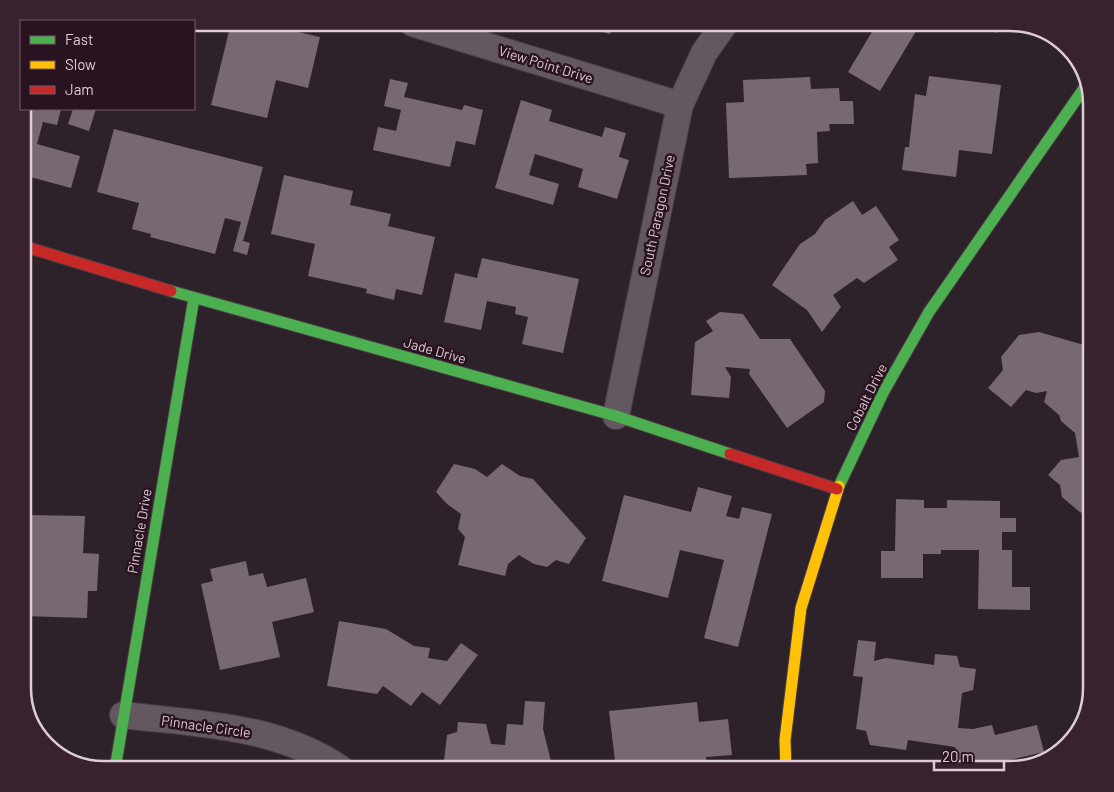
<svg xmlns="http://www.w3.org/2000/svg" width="1114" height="792" font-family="Barlow,sans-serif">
	<rect width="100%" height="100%" fill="#2e222a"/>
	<path fill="#786872" d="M231 23H259L320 37 308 88 276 80 267 118 211 105Z
		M585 23H613L610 34 584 27Z
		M871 23H921L880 91 848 72 876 25Z
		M984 23H1005L996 33Z
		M929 76 1001 85 992 154 959 150 956 177 902 170 905 147H909L915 94 926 96Z
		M810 77 811 89 839 88 840 101H853L854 124H829L830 131 817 132 818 163 806 164 807 175 729 178 726 103 744 102 743 80Z
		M390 79 408 83 404 97 462 110 464 105 483 110 475 145 456 141 450 167 373 150 378 127 396 131 401 110 384 106Z
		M521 100 552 110 549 121 602 137 605 127 626 133 619 157 629 160 617 199 578 187 583 169 535 154 529 175 559 184 553 205 495 188Z
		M23 109H61L57 125 43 122 37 144 80 156 71 188 23 175Z
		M73 109H96L89 131 68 124Z
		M114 129 263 167 243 241 250 243 247 255 233 251 241 222 225 218 215 254 150 237 151 234 132 229 139 203 97 192Z
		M284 175 353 191 350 205 391 214 388 226 435 237 422 295 396 289 394 300 366 293 367 289 308 276 315 244 271 234Z
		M853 201 862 215 876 206 899 240 889 247 898 260 864 283 857 278 833 295 841 307 822 332 807 310 772 285 800 244 815 234 825 220Z
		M1091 228V245L1083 240Z
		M482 258 579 279 563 353 522 344 528 317 515 314 516 307 487 301 481 330 444 322 455 273 477 278Z
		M720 312 743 314 760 339H790L825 391 824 402 787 428 749 374 750 369 725 367 731 377 729 398 691 395 695 342 713 331 706 321Z
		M1039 332 1084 345 1091 351V501L1081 513 1062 497 1060 485 1048 475 1061 460 1079 457 1075 433 1061 421 1059 415 1044 402 1047 391 1036 393 1026 390 1011 407 988 388 1003 370 1001 357 1019 335Z
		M454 464 475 469 487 477 502 464 520 476 533 479 586 538 569 564 556 560 547 567 534 564 519 555 508 564 505 576 458 565 465 537 458 529 461 514 447 504 436 492Z
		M698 487 732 496 726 516 739 519 742 507 772 514 738 647 704 638 724 560 680 550 668 598 602 581 624 495 691 512Z
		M896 499 924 500V508H947V500L1000 501V518H1016V532H1002V550H1012V587H1030V610L978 609 979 550H941V554H923V578H881V551H895Z
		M28 515 85 516 83 553 99 554 97 591H88L87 618 23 616V549H26Z
		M246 561 249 576 263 573 267 587 306 578 314 612 272 622 280 657 220 670 201 584 213 581 210 569Z
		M339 621 386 629 414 646 430 648 428 658 447 661 461 643 478 655 440 705 422 692 411 706 383 686 377 694 327 686Z
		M858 640 876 642 874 661 886 658 934 665 935 654 957 656 960 667 976 669 973 690 962 693 958 728 973 729 992 725 995 735 1037 725 1044 752 971 769H961L955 747 908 740 906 750 870 745 866 731 856 729 863 677 853 676Z
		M525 701 545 702 543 729 553 769H439V762L444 761 447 735 457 732 458 722 486 724 491 744 505 745 507 724 523 725Z
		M697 702 699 722 728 719 732 755 706 757 707 769H616L609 711Z"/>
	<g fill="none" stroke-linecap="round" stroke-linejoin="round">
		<defs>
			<path id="street" d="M412 23 680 105
				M616 416 680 105 704 53 725 23
				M123 715C198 724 277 725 341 769"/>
			<path id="fast" d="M171 291 616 416 730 454
				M839 486 884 391 929 312 1087 84
				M115 769 194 298"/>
			<path id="slow" d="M786 769 785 740 801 608 839 486"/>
			<path id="jam" d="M23 246 171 291
				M730 454 837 489"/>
		</defs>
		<use href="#street" stroke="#4a3e45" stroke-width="28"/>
		<use href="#fast" stroke="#4a3e45" stroke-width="13"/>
		<use href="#slow" stroke="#4a3e45" stroke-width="13"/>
		<use href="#jam" stroke="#4a3e45" stroke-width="13"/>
		<use href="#street" stroke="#63585f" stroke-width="26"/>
		<use href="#fast" stroke="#4caf50" stroke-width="11"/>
		<use href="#slow" stroke="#ffc107" stroke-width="11"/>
		<use href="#jam" stroke="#c62828" stroke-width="11"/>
	</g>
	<g text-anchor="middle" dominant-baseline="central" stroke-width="5" stroke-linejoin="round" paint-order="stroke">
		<g font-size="14" fill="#ddccd5" stroke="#2a1321">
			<text transform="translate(546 64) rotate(17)">View Point Drive</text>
			<text transform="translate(657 215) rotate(-78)">South Paragon Drive</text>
			<text transform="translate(435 350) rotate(16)">Jade Drive</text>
			<text transform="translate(866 397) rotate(-63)">Cobalt Drive</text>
			<text transform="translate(139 531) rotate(-80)">Pinnacle Drive</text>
			<text transform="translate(206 726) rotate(8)">Pinnacle Circle</text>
		</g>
	</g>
	<path d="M0 0H1114V792H0ZM104 31H1010A73 73 0 0 1 1083 104V688A73 73 0 0 1 1010 761H104A73 73 0 0 1 31 688V104A73 73 0 0 1 104 31Z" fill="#38222f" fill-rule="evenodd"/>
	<path fill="none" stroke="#ddccd5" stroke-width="2.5" d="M104 31H1010A73 73 0 0 1 1083 104V688A73 73 0 0 1 1010 761H104A73 73 0 0 1 31 688V104A73 73 0 0 1 104 31Z"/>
	<rect x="20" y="20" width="175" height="90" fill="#2a1321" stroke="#725d69"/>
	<rect x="30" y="36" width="25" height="8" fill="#4caf50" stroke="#725d69"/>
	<text x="65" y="45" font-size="15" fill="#ddccd5">Fast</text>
	<rect x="30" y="61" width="25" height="8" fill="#ffc107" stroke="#725d69"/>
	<text x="65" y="70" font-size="15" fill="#ddccd5">Slow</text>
	<rect x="30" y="86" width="25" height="8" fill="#c62828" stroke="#725d69"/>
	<text x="65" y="95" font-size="15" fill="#ddccd5">Jam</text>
	<path d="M934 762v8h70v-8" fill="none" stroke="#ddccd5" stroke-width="2.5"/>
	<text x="942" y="762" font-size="15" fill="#ddccd5" stroke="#2a1321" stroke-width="4" paint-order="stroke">20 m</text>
</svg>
